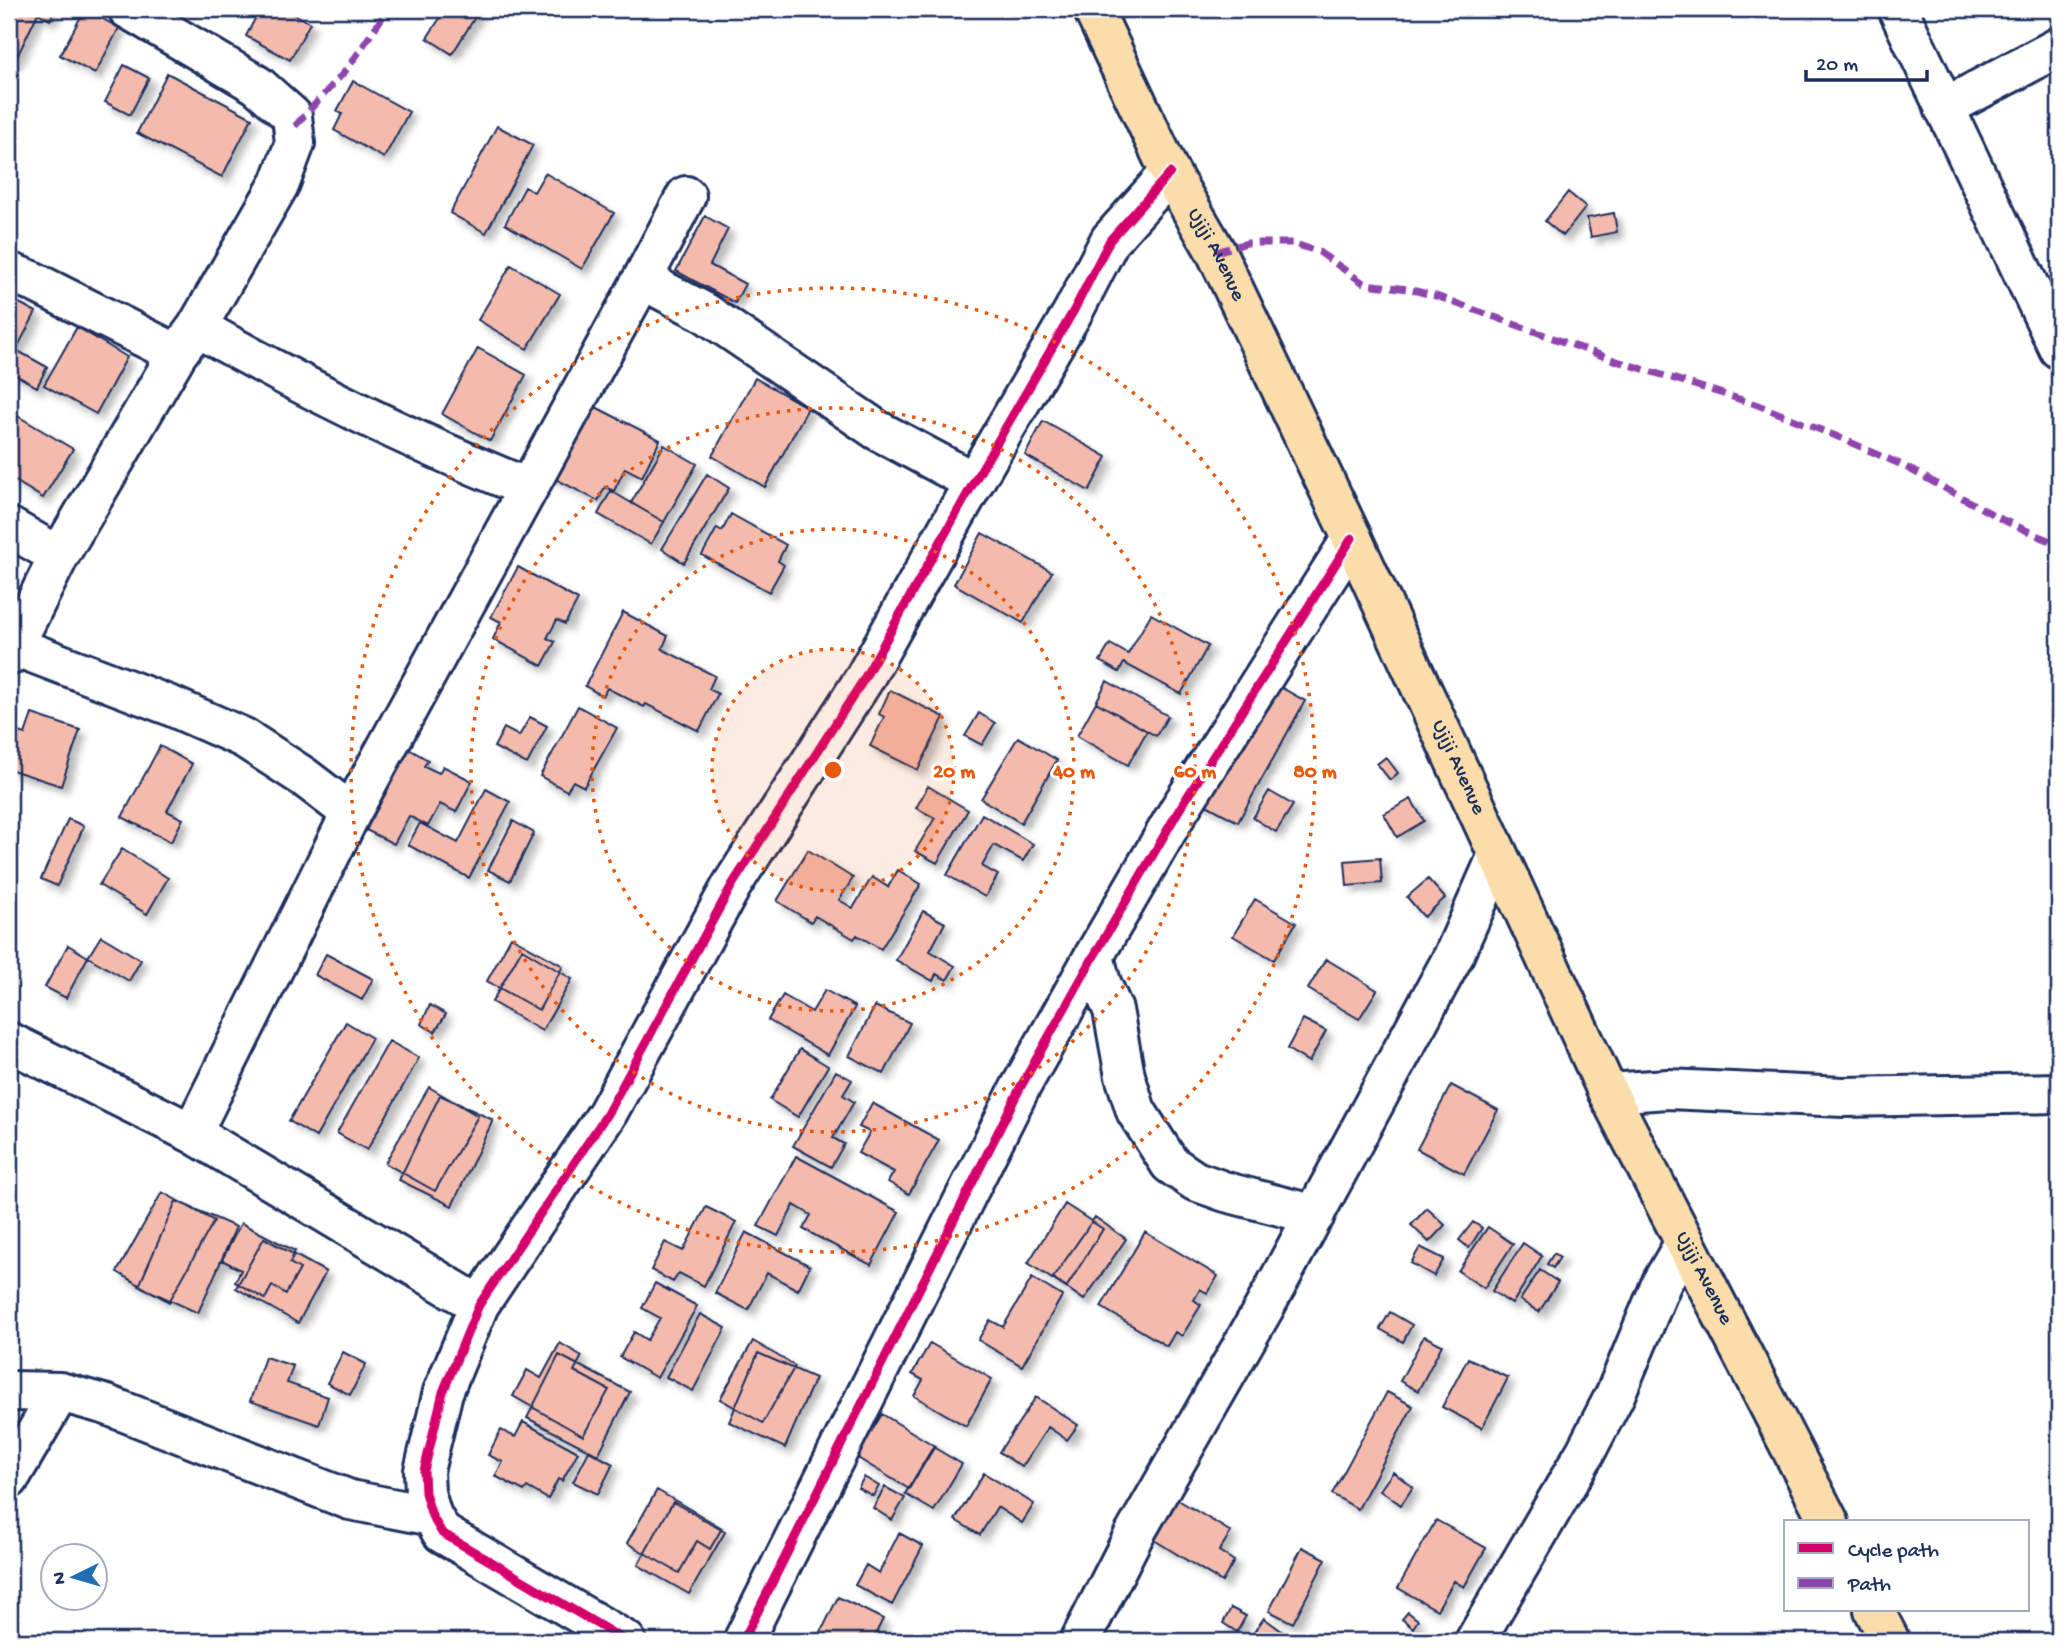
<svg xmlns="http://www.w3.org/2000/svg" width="2068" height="1650" font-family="'Gochi Hand',sans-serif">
	<defs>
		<filter id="shadow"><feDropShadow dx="6" dy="6" stdDeviation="3.5" flood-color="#0004"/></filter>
	</defs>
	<rect width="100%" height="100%" fill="#fff"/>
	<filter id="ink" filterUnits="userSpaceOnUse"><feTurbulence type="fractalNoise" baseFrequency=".0143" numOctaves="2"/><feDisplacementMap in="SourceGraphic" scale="14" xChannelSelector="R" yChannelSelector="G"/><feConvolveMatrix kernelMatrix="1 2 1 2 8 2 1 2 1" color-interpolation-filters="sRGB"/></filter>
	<g filter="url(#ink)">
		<path fill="#f4baac" stroke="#1b2f5e" stroke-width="2" filter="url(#shadow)" d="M9 9H55L50 20 38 13 14 63 9 60Z
			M85 9 119 28 95 74 60 55Z
			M260 9H285L310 23 290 60 246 36Z
			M446 9H475L479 11 452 54 427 38Z
			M124 65 149 78 130 115 105 102Z
			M167 73 252 118 222 177 137 133Z
			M353 81 409 112 384 158 334 130 342 114 337 111Z
			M497 126 533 145 486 233 450 213Z
			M545 173 614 213 582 269 505 224 525 187 534 192Z
			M1568 192 1586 207 1563 236 1545 221Z
			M1614 213 1617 232 1591 237 1587 218Z
			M705 216 728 229 710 265 745 284 735 303 676 271Z
			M511 265 560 294 527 349 478 320Z
			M10 298 36 312 16 350 47 367 37 387 9 371Z
			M77 327 127 357 96 414 44 385Z
			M478 348 526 375 490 441 442 414Z
			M755 378 808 408 765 487 712 456Z
			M582 400 660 440 642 477 625 468 614 491 605 487 598 501 544 473Z
			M16 415 73 449 43 498 9 477V427Z
			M1043 421 1107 457 1089 491 1025 455Z
			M664 445 697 464 664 522 631 503Z
			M707 474 729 488 684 563 662 549Z
			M611 491 664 522 651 544 598 514Z
			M731 514 786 545 778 561 784 565 769 592 702 555 717 528 722 531Z
			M982 533 1052 572 1023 623 954 584Z
			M518 567 578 600 565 624 557 620 547 638 555 642 542 666 493 639 501 622 491 617Z
			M623 612 668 636 662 649 715 676 709 689 718 694 699 731 646 704 644 707 607 688 603 696 585 686Z
			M1151 614 1208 646 1181 694 1124 663 1119 672 1100 661 1110 644 1128 654Z
			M1264 678 1305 701 1238 822 1197 800Z
			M1107 681 1168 716 1156 736 1096 702Z
			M890 690 944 717 918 770 870 746 884 717 879 714Z
			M1096 702 1147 731 1128 765 1077 736Z
			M578 706 617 728 584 787 573 781 567 791 540 776Z
			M979 713 995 723 982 745 965 736Z
			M32 714 80 730 61 786 9 769V749L15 731 25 734Z
			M530 717 547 726 527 764 494 747 504 728 519 736Z
			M1018 737 1057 760 1021 823 981 799Z
			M160 746 192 764 167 811 183 819 171 842 122 817Z
			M409 749 428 760 424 766 439 773 443 766 472 781 456 812 440 804 428 826 409 816 394 844 366 830Z
			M1386 757 1398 773 1390 780 1377 764Z
			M928 786 968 810 937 863 915 851 935 818 916 808Z
			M486 789 510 802 469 878 408 845 420 823 458 843Z
			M1269 791 1293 805 1276 832 1253 818Z
			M1411 799 1424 821 1397 837 1384 814Z
			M982 814 1033 844 1023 861 994 845 982 866 998 875 985 897 947 875Z
			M68 819 84 826 57 886 41 879Z
			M513 821 534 833 510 881 488 870Z
			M122 849 168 878 147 914 99 885Z
			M808 850 853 878 839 900 853 908 872 877 888 887 898 870 921 884 881 949 857 935 854 939 815 916 811 922 777 901Z
			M1380 858 1382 883 1347 886 1345 861Z
			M1428 879 1445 898 1424 917 1407 897Z
			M1255 899 1296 923 1274 960 1233 936Z
			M923 911 945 923 930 951 955 966 947 980 936 974 933 981 896 960Z
			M101 936 141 960 129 981 88 957Z
			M511 937 563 966 539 1010 487 981Z
			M68 945 88 957 66 998 45 987Z
			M522 949 572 979 542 1031 492 1002Z
			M326 954 373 979 362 1000 315 975Z
			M1326 959 1377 990 1359 1019 1308 989Z
			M825 990 855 1007 828 1055 768 1020 783 995 812 1012Z
			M430 1005 446 1014 435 1032 421 1024Z
			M875 1006 910 1023 884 1074 849 1056Z
			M1303 1019 1326 1031 1309 1062 1287 1049Z
			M346 1022 372 1038 316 1137 289 1121Z
			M389 1041 419 1058 367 1150 337 1133Z
			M800 1049 828 1066 798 1117 770 1100Z
			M836 1071 852 1080 843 1095 854 1102 833 1138 844 1144 831 1167 793 1146Z
			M1451 1085 1498 1110 1464 1174 1417 1149Z
			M429 1087 478 1116 435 1191 385 1163Z
			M440 1095 493 1120 452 1206 399 1180Z
			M872 1103 939 1140 909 1194 888 1182 894 1172 858 1153 870 1132 859 1127Z
			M796 1156 899 1212 871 1265 803 1229 811 1215 794 1205 778 1236 758 1226Z
			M162 1192 214 1221 169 1302 117 1272Z
			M176 1201 236 1227 198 1313 139 1286Z
			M1065 1204 1103 1229 1066 1288 1028 1263Z
			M706 1207 736 1222 704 1286 679 1273 673 1282 651 1270 665 1242 683 1251Z
			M1427 1208 1445 1225 1429 1242 1411 1225Z
			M1095 1217 1126 1239 1084 1300 1053 1278Z
			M1473 1222 1482 1228 1469 1248 1459 1240Z
			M241 1223 295 1251 290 1263 300 1269 286 1294 272 1286 265 1299 235 1282 241 1270 222 1260Z
			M1488 1227 1513 1244 1484 1288 1458 1271Z
			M746 1232 810 1266 798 1290 767 1273 748 1310 715 1293Z
			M1145 1232 1218 1276 1207 1293 1200 1289 1194 1300 1201 1305 1182 1336 1175 1332 1167 1346 1101 1307Z
			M264 1238 326 1272 298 1323 236 1288Z
			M1523 1243 1542 1256 1512 1304 1492 1291Z
			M1420 1247 1444 1259 1434 1276 1411 1263Z
			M1554 1253 1560 1257 1553 1268 1547 1264Z
			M1540 1270 1558 1282 1539 1312 1520 1300Z
			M1032 1278 1062 1296 1022 1366 978 1340 990 1320 1003 1327Z
			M655 1283 697 1306 657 1378 620 1357 634 1332 647 1340 660 1318 642 1308Z
			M1390 1312 1412 1325 1403 1342 1380 1329Z
			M700 1314 726 1328 693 1391 666 1377Z
			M1424 1336 1442 1345 1418 1391 1400 1381Z
			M753 1341 795 1366 763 1423 720 1399Z
			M560 1343 582 1356 574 1371 609 1390 583 1436 513 1396 527 1370 541 1378Z
			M930 1343 992 1379 966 1426 914 1396 923 1380 912 1374Z
			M343 1352 366 1364 350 1395 327 1383Z
			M758 1353 815 1378 785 1448 729 1422Z
			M559 1355 630 1392 598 1455 527 1418Z
			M265 1357 293 1366 287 1383 328 1397 319 1425 250 1401Z
			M1468 1358 1508 1378 1482 1428 1442 1407Z
			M1387 1392 1413 1406 1358 1509 1332 1494Z
			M1036 1397 1078 1425 1067 1440 1048 1427 1022 1467 999 1452Z
			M882 1414 935 1446 909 1489 856 1457Z
			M523 1422 578 1452 562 1481 558 1479 548 1499 527 1487 524 1491 495 1476 503 1462 488 1455 501 1430 515 1437Z
			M933 1447 962 1464 934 1511 905 1494Z
			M589 1451 613 1464 598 1494 573 1482Z
			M1393 1472 1413 1487 1401 1505 1380 1490Z
			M984 1473 1034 1504 1022 1523 997 1507 980 1535 955 1520Z
			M864 1477 879 1486 873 1496 858 1488Z
			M885 1487 905 1498 892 1520 873 1508Z
			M657 1490 722 1528 710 1549 697 1541 679 1573 627 1543Z
			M1175 1498 1231 1532 1219 1551 1234 1561 1222 1582 1151 1538Z
			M673 1502 725 1532 689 1594 638 1565Z
			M1436 1520 1486 1548 1464 1587 1454 1581 1437 1610 1398 1588Z
			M899 1533 923 1546 892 1605 855 1585 866 1565 879 1573Z
			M1302 1547 1326 1559 1293 1623 1269 1611Z
			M838 1597 883 1619 872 1641 817 1640Z
			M1231 1608 1246 1616 1237 1632 1223 1623Z
			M1408 1612 1418 1620 1413 1628 1402 1619Z
			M1264 1618 1295 1641H1261L1252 1635Z"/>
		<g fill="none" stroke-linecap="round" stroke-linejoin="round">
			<defs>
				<path id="minor" d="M1898 9 2059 349
					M1944 108 2059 47
					M9 272 30 280 177 354
					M644 276 662 290 704 312 877 430 974 482
					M197 327C304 388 414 442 528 488
					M9 527 59 556
					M14 646 171 706 244 738 304 777 351 813
					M9 656 59 556 177 354 197 327 280 183 295 143 292 116 257 85 128 9
					M1094 956 1101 983 1113 1010 1125 1076 1136 1111 1170 1164 1195 1181 1226 1192 1315 1215
					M9 1042 192 1133 479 1305
					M1608 1093 1668 1089 1844 1097 2059 1093
					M192 1133 351 813 644 276 686 196
					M9 1391 60 1392 107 1405 350 1500 432 1516
					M9 1479 60 1392
					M626 1641 442 1533 432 1516 425 1493 424 1471 443 1392 479 1305 607 1114 732 885 864 679 974 482 1074 310 1110 240 1170 173
					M743 1641 1020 1088 1094 956 1179 810 1352 538
					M1080 1641 1135 1533 1264 1308 1453 957 1498 855
					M1475 1641 1586 1451 1615 1395 1662 1282 1684 1244"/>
				<g id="major">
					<path id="s1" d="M1093 9 1170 173 1216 252 1352 538 1608 1093 1829 1522"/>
					<path d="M1874 1610 1890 1641"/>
				</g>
			</defs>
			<use href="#minor" stroke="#1b2f5e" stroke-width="44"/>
			<use href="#major" stroke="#1b2f5e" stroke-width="44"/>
			<use href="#minor" stroke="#fff" stroke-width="38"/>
			<use href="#major" stroke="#faddab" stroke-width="38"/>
			<path stroke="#8e44ad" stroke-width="7" stroke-dasharray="14 7" stroke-linecap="butt" d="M295 126 348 68 388 9
				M1216 252 1247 243H1292L1319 252 1365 284 1408 289 1436 296 1614 360 1755 404 1836 436 1902 465 2003 520 2050 541 2059 549"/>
			<defs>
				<path id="cycleway" d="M626 1641 442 1533 432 1516 425 1493 424 1471 443 1392 479 1305 607 1114 732 885 864 679 974 482 1074 310 1110 240 1170 173
					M743 1641 1020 1088 1094 956 1179 810 1352 538"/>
			</defs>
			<use href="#cycleway" stroke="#fff" stroke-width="13"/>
			<use href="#cycleway" stroke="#d6006c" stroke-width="9"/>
		</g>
	</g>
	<circle cx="833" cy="770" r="121" fill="#e8590c" fill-opacity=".12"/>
	<g fill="none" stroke="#e8590c" stroke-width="3.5" stroke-dasharray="3.5 7">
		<circle cx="833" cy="770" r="121"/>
		<circle cx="833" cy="770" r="241"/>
		<circle cx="833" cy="770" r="362"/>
		<circle cx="833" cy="770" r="482"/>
	</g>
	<g text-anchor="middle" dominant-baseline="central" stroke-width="6" stroke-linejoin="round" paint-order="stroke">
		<g font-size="21" fill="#1b2f5e" stroke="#fff">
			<text stroke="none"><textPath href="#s1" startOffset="275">Ujiji Avenue</textPath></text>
			<text stroke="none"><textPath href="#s1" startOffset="842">Ujiji Avenue</textPath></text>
			<text stroke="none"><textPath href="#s1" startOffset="1409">Ujiji Avenue</textPath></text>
		</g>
	</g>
	<circle cx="833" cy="770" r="10" fill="#e8590c" stroke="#fff" stroke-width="3.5"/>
	<g font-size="21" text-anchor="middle" font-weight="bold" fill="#e8590c" stroke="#fff" stroke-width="6" stroke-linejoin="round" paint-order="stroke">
		<text x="954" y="777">20 m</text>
		<text x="1074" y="777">40 m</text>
		<text x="1195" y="777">60 m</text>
		<text x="1315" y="777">80 m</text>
	</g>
	<rect width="2068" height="1650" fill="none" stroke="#fff" stroke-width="35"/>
	<rect x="18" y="18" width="2033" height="1615" fill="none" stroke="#1b2f5e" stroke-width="2.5" filter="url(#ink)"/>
	<rect x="1784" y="1520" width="245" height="91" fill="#ffffff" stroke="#a4acbf" stroke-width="2"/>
	<rect x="1798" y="1543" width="35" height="10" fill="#d6006c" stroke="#a4acbf" stroke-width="2"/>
	<text x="1848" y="1556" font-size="21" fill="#1b2f5e">Cycle path</text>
	<rect x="1798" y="1578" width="35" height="10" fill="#8e44ad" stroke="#a4acbf" stroke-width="2"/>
	<text x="1848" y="1590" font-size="21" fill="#1b2f5e">Path</text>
	<g transform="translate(74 1577) rotate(265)"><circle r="33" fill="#ffffff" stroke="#a4acbf" stroke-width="2"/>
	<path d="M0-5L12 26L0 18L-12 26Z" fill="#1f6fb2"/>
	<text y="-10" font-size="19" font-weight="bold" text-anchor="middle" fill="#1b2f5e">N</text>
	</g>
	<path d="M1806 70v10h121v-10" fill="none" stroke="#1b2f5e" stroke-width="3.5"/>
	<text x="1816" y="70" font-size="21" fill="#1b2f5e" stroke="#ffffff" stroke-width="5" paint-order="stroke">20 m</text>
</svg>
